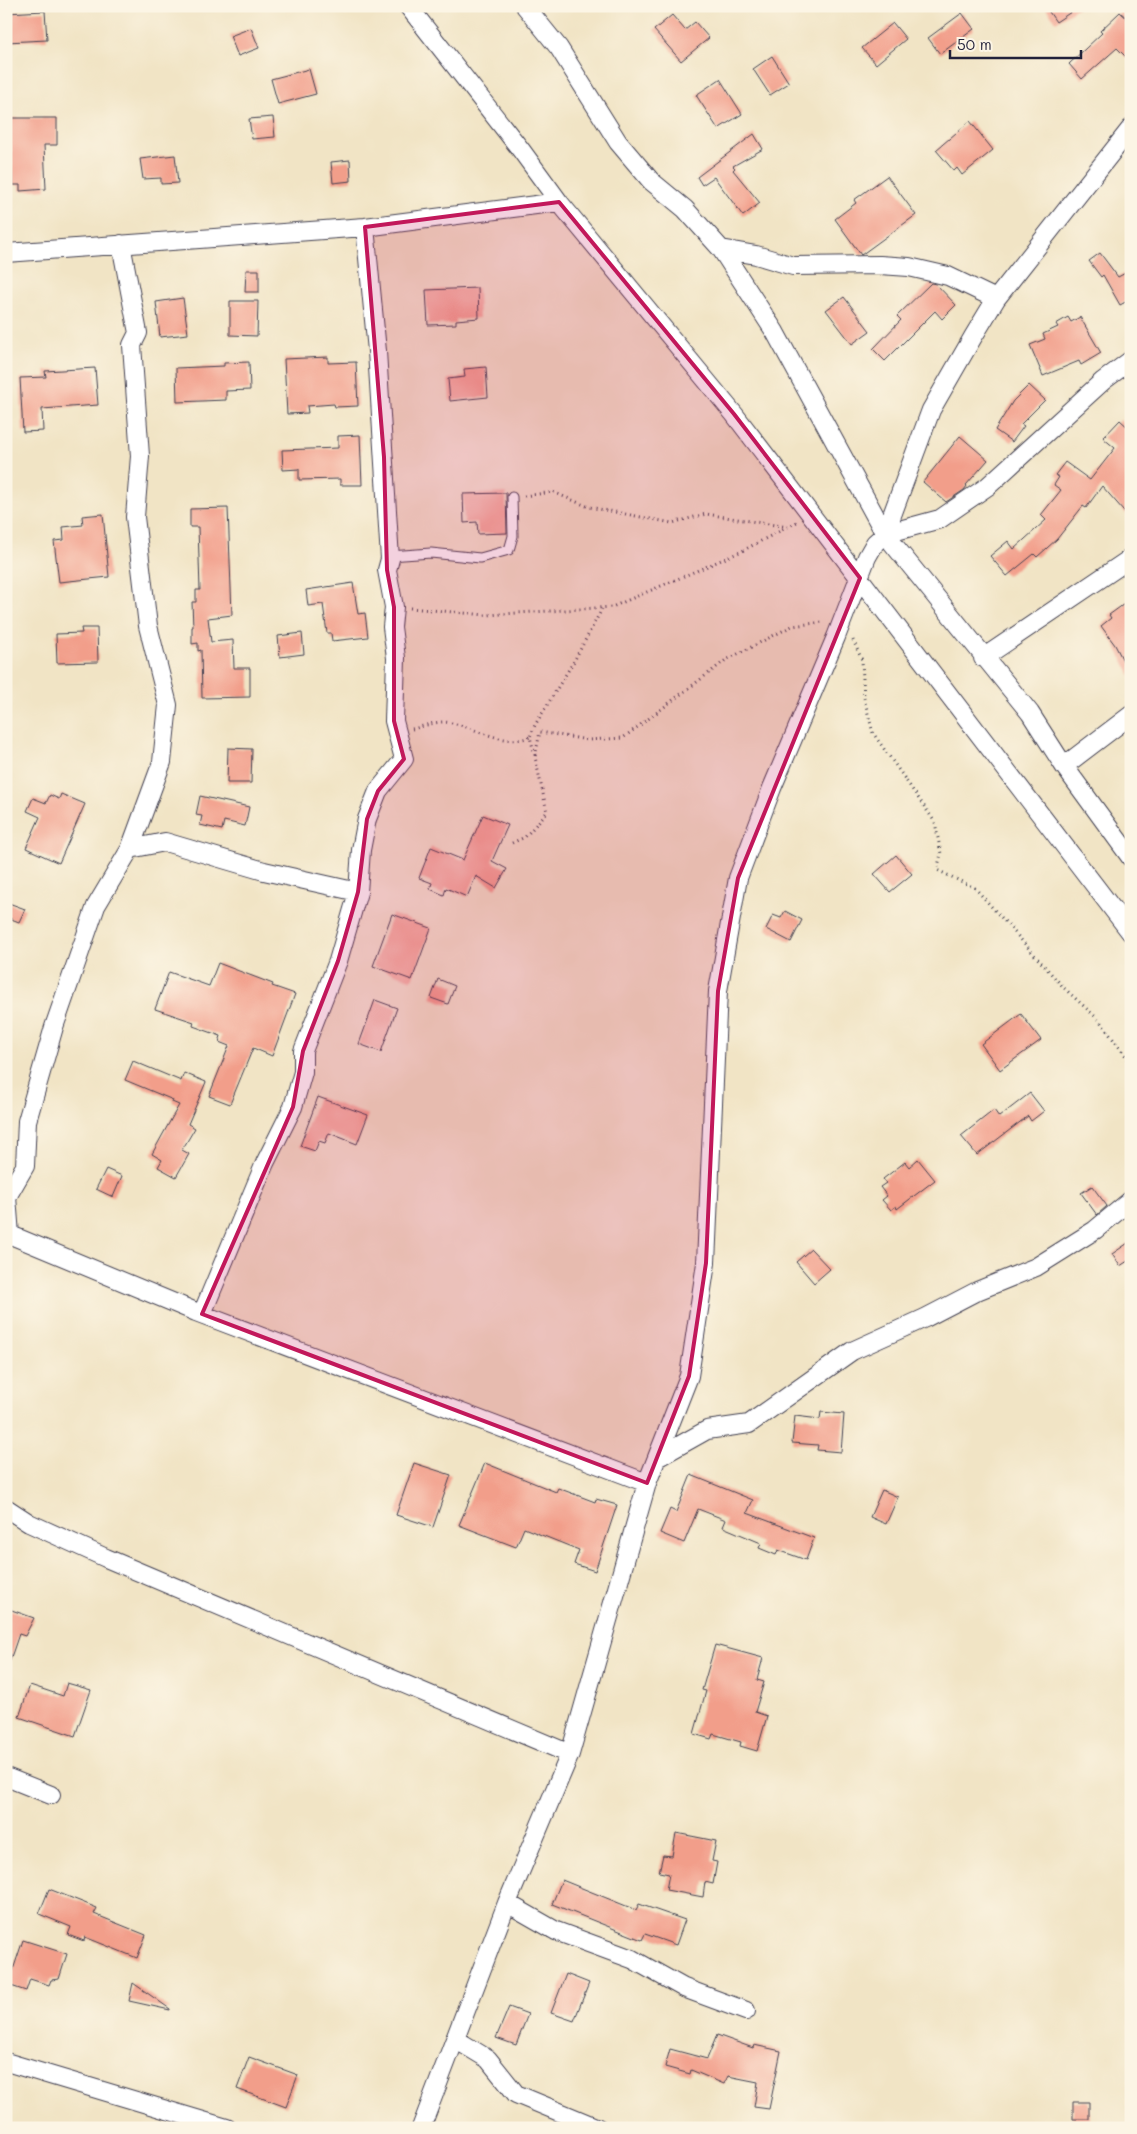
<svg xmlns="http://www.w3.org/2000/svg" width="1137" height="2134" font-family="Mali,sans-serif">
	<rect width="100%" height="100%" fill="#fcf5e5"/>
	<filter id="ink" filterUnits="userSpaceOnUse"><feTurbulence type="fractalNoise" baseFrequency=".02" numOctaves="2"/><feDisplacementMap in="SourceGraphic" scale="10" xChannelSelector="R" yChannelSelector="G"/><feConvolveMatrix kernelMatrix="1 2 1 2 8 2 1 2 1" color-interpolation-filters="sRGB"/></filter>
	<filter id="wash" filterUnits="userSpaceOnUse"><feTurbulence type="fractalNoise" baseFrequency=".0096" numOctaves="4" result="noise"/><feDisplacementMap in="SourceGraphic" scale="20" xChannelSelector="R" yChannelSelector="G"/><feGaussianBlur stdDeviation="1.12" result="paint"/><feColorMatrix in="noise" values="0 0 0 0 0 0 0 0 0 0 0 0 0 0 0 0 0 1.4 0 .05"/><feComposite in="paint" operator="in"/></filter>
	<g filter="url(#wash)">
		<rect width="100%" height="100%" fill="#f1e4c5"/>
		<g id="blocks">
			<path fill="#f29e8a" d="M1045 6H1080L1056 22Z
				M45 11 47 40 6 42V13Z
				M1120 12 1131 22V62L1117 48 1082 79 1069 64 1102 33 1100 31Z
				M962 13 974 29 940 54 928 38Z
				M672 15 685 30 695 22 709 38 681 61 654 30Z
				M893 23 906 39 876 64 862 48Z
				M251 28 259 48 238 56 230 36Z
				M772 56 789 83 770 95 753 69Z
				M309 69 316 94 278 104 271 79Z
				M720 79 742 114 718 129 696 95Z
				M273 117 275 137 252 139 249 119Z
				M6 118H57V145H44L46 189 20 191V185H12L11 145 6 146Z
				M970 121 993 150 962 175 957 168 954 171 936 150Z
				M754 134 763 149 733 166 735 168 733 170 760 203 743 216 714 177 702 185 697 177Z
				M175 155 178 183 161 184V178L143 179 140 159Z
				M350 160 351 181 333 183 331 162Z
				M887 176 916 215 861 255 835 219 856 203 854 200Z
				M1100 253 1118 277 1131 270V299L1120 305 1103 275 1101 277 1089 261Z
				M246 270H259V292H245Z
				M931 283 936 284 956 305 942 319 935 311 885 361 873 349 901 320 897 316Z
				M478 288 479 318 456 320V324L428 325 426 290Z
				M844 297 870 331 852 344 826 310Z
				M183 298 188 334 160 337 156 302Z
				M230 301H258L257 336 230 335Z
				M1068 317 1071 322 1080 317 1101 353 1081 365 1079 361 1043 376 1030 345 1045 339 1043 334 1058 327 1056 324Z
				M328 357V363L356 362 358 406 335 407 334 404 307 406 308 413 287 414 284 359Z
				M249 362 250 390 226 391V400L177 402 176 368 224 366V363Z
				M486 367 488 397 450 401 448 379 465 377 464 369Z
				M95 368 98 405 42 409 43 431 23 432 20 378 46 377 45 371Z
				M1029 385 1045 400 1021 424 1024 426 1012 442 995 430 1013 401Z
				M1120 420 1131 430V519L1102 486 1086 508 1083 506 1057 539 1037 557 1034 554 1007 576 990 556 1008 541 1014 549 1046 520 1041 515 1061 490 1054 485 1059 477 1055 475 1065 462 1090 480 1115 448 1103 438Z
				M360 435 362 485H340V479L299 480V469L283 470 282 450 338 448V436Z
				M960 436 988 460 966 485 967 486 964 490 946 502 923 482Z
				M506 493 507 533 478 534 477 522 464 523 463 494Z
				M228 508 232 615 208 618 211 642 233 640 234 668H250V697L202 698 201 650 198 651V643L192 644V627H193L192 602H196V590H200L198 527H190V509Z
				M103 514 109 577 59 582 54 541 64 540 63 527 83 525 82 516Z
				M353 583 358 614 365 613 368 637 332 641 331 633H327L323 604 308 606 306 590Z
				M1131 599V676L1115 645 1101 626 1111 618 1109 615Z
				M81 628H97L98 662 57 663 56 634 82 633Z
				M302 633 304 654 280 657 278 636Z
				M228 748 252 749 251 783H227Z
				M61 794 85 804 59 863 26 848 40 817 27 811 33 798 46 803 50 795 59 799Z
				M200 796 249 807 245 826 224 821 222 830 200 825 202 816 196 815Z
				M483 815 508 825 492 861 507 869 496 888 476 876 467 897 446 888 444 895 430 889 432 883 419 878 431 847 463 860Z
				M896 855 912 874 890 892 874 874Z
				M6 902 25 909 19 922 6 917Z
				M785 911 802 920 791 942 766 929 773 915 781 918Z
				M392 914 431 928 412 980 373 966Z
				M218 963 273 984 272 986 295 994 272 1056 253 1048 230 1104 209 1096 229 1046 219 1042 221 1036 193 1026 194 1022 155 1009 169 972 209 986Z
				M438 979 455 986 448 1004 431 998Z
				M375 1000 397 1008 381 1052 359 1044Z
				M1021 1014 1041 1040 1000 1070 981 1044Z
				M133 1061 181 1081 184 1073 206 1082 188 1124 195 1128 182 1150 189 1154 176 1177 158 1167 162 1160 152 1154 179 1105 172 1102 173 1100 125 1080Z
				M1030 1093 1044 1111 1031 1121 1028 1116 977 1155 961 1136 994 1110 999 1117Z
				M318 1097 368 1115 357 1144 329 1133 325 1143 319 1141 315 1151 300 1146Z
				M918 1159 935 1180 897 1209 896 1206 891 1210 882 1200 887 1196 880 1187 886 1183 883 1179 905 1162 909 1167Z
				M106 1169 122 1176 113 1197 96 1189Z
				M1092 1186 1107 1206 1097 1215 1081 1193Z
				M1131 1241V1259L1120 1266 1112 1254Z
				M811 1249 830 1269 814 1283 796 1262Z
				M821 1412 844 1414 841 1452 817 1450 818 1445 792 1443 795 1416 820 1419Z
				M414 1463 451 1475 433 1527 396 1515Z
				M485 1463 556 1492 558 1488 595 1502 596 1499 617 1505 595 1571 574 1564 579 1550 524 1528 516 1547 459 1525Z
				M691 1475 753 1500 747 1513 814 1538 806 1560 778 1550 776 1555 759 1548 761 1543 723 1527 726 1520 698 1509 684 1543 660 1533 670 1509 676 1512Z
				M882 1490 898 1497 886 1524 870 1517Z
				M6 1608 34 1618 25 1636 19 1634 8 1666Z
				M715 1645 763 1658 757 1680 764 1682 755 1712 767 1716 757 1751 740 1746 741 1742 713 1734 711 1739 694 1734 706 1691 702 1690Z
				M67 1683 91 1690 75 1736 19 1717 30 1685 63 1696Z
				M676 1833 716 1841 712 1861 717 1862 713 1884 705 1882 703 1897 666 1890 669 1874 659 1872 663 1855 672 1856Z
				M562 1880 636 1910 639 1904 685 1920 676 1945 645 1934 642 1940 552 1904Z
				M49 1889 97 1908 94 1914 146 1935 137 1958 85 1937 84 1941 68 1935 71 1927 39 1914Z
				M23 1940 67 1954 59 1979 51 1980 49 1985 30 1979 26 1991 8 1985Z
				M566 1974 589 1983 574 2021 551 2013Z
				M133 1983 170 2009V2010L129 2001Z
				M509 2007 528 2014 516 2045 496 2038Z
				M717 2035 753 2048 754 2045 781 2051 769 2109 754 2107 758 2082 728 2076 724 2084 691 2070 690 2074 665 2067 670 2049 707 2059Z
				M249 2057 298 2075 286 2107 237 2089Z
				M1073 2102H1089V2119H1073Z"/>
		</g>
	</g>
	<g filter="url(#ink)">
		<use href="#blocks" fill-opacity="0" stroke="#413f50" stroke-width="1"/>
		<g fill="none" stroke-linecap="round" stroke-linejoin="round">
			<defs>
				<path id="lane" d="M390 556 431 553 480 558 509 550 513 536 512 497"/>
				<path id="street" d="M408 6 521 150 559 202 734 414 1131 933
					M525 6 559 48 618 142 651 181 685 209 721 249 775 332 885 534 1030 713 1064 766 1131 858
					M121 244 138 333 132 345 140 456 135 517 148 626 168 705 162 762 130 849
					M721 249 756 255 793 266 880 265 909 267 948 276 996 299
					M6 253 365 227 559 202
					M885 534 940 519 988 486 1103 381 1131 360
					M983 658 1131 558
					M1064 766 1131 715
					M6 1233 196 1312 647 1483
					M10 1235 7 1197 25 1166 27 1121 54 1027 96 906 130 849 165 842 264 871 358 892
					M202 1314 265 1163 293 1107 303 1072V1051L338 961 358 892 361 850 367 819 378 791 404 759 394 721 396 658 392 627 394 607 387 570 390 559 377 351 365 227
					M657 1458 707 1430 749 1424 852 1351 925 1318 977 1291 1036 1267 1095 1230 1131 1200
					M6 1508 29 1523 106 1558 570 1754
					M6 1777 51 1795
					M507 1903 556 1931 632 1959 684 1988 746 2011
					M455 2039 488 2059 516 2094 598 2128
					M6 2062 227 2128
					M421 2128 507 1903 570 1754 647 1483 689 1376 706 1263 718 991 738 878 772 788 836 637 867 557 875 543 885 534 931 410 973 337 996 299 1131 128"/>
			</defs>
			<use href="#lane" stroke="#413f50" stroke-width="11"/>
			<use href="#street" stroke="#413f50" stroke-width="20"/>
			<path stroke="#413f50" stroke-width="3" stroke-dasharray="1 4" stroke-linecap="butt" d="M524 496 553 492 589 507 672 523 706 514 788 527
				M410 608 486 615 612 607 740 552 797 522
				M853 640 862 660 864 698 873 733 935 822 941 854 937 870 975 888 1064 988 1099 1020 1131 1063
				M412 729C422 727 433 722 443 722 471 723 500 748 530 737
				M535 755 530 737 535 725 574 661 602 609
				M512 843 525 837 547 812 535 757 540 732 588 740 623 738 726 660 792 626 823 622"/>
			<use href="#lane" stroke="#fff" stroke-width="9"/>
			<use href="#street" stroke="#fff" stroke-width="18"/>
		</g>
	</g>
	<path fill="#c2185b" fill-opacity="0.2" stroke="#c2185b" stroke-width="4" stroke-linejoin="round" d="M559 202 734 414 860 578 738 878 718 991 706 1263 689 1376 647 1483 202 1314 293 1107 303 1051 338 961 358 892 367 819 378 791 404 759 394 721V607L387 570 384 457 365 227Z"/>
	<rect width="1137" height="2134" fill="none" stroke="#fcf5e5" stroke-width="25"/>
	<path d="M950 50v8h131v-8" fill="none" stroke="#22223b" stroke-width="2.5"/>
	<text x="957" y="50" font-size="15" fill="#22223b" stroke="#fcf5e5" stroke-width="4" paint-order="stroke">50 m</text>
</svg>
